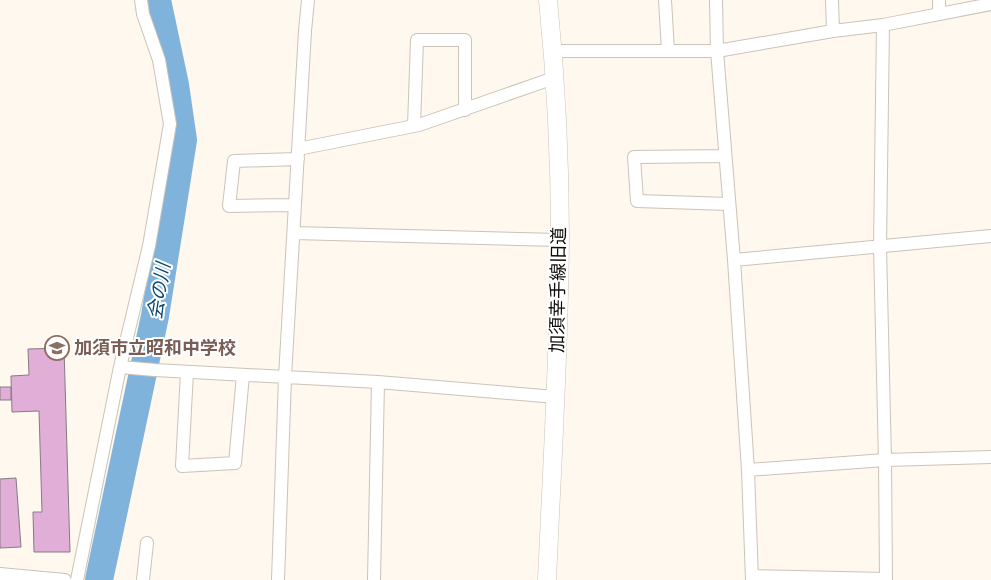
<svg xmlns="http://www.w3.org/2000/svg" width="991" height="580" font-family="Jost,'Noto Sans JP',sans-serif">
	<rect width="100%" height="100%" fill="#fef8ef"/>
	<g fill="none" stroke-linecap="round" stroke-linejoin="round">
		<path stroke="#80b3db" stroke-width="28" d="M99 580 155 316 183 140 175 85 157 0"/>
	</g>
	<path fill="#e0aed7" stroke="#867b83" d="M64 348 70 552H34L33 512H42L39 411 12 412 11 376 29 375 28 349Z
		M0 387H11V400H0Z
		M16 478 21 547 0 548V479Z"/>
	<g fill="none" stroke-linecap="round" stroke-linejoin="round">
		<defs>
			<path id="street" d="M665 0 668 51
				M716 0 717 51 734 260 748 470 752 580
				M832 0 833 31
				M939 0V13
				M883 25 880 247 885 460 886 580
				M553 51H717L833 31 883 25 991 4
				M414 126 417 40H465V110
				M298 149 419 125 554 78
				M725 156 634 157 637 201 729 204
				M295 205 229 206 234 161 298 159
				M294 233 560 240
				M734 260 991 236
				M120 367 155 370 378 382 556 397
				M187 372 182 466 235 463 243 375
				M748 470 885 460 991 457
				M0 574 65 580
				M752 576 886 579
				M77 580 120 367 149 246 170 124 159 60 143 14 141 0
				M143 580 147 543
				M278 580 285 377 305 31 308 0
				M374 580 378 382"/>
			<path id="secondary" d="M547 580C552 466 559 353 560 239 560 159 556 79 548 0"/>
		</defs>
		<use href="#street" stroke="#cac3b8" stroke-width="14"/>
		<use href="#secondary" stroke="#cac3b8" stroke-width="19"/>
		<use href="#street" stroke="#fff" stroke-width="12"/>
		<use href="#secondary" stroke="#fff" stroke-width="18"/>
	</g>
	<defs>
		<symbol id="school-ring" viewBox="-11 -11 22 22"><circle r="9.5" fill="#fff" stroke="#8d6e63" stroke-width="1.5"/><path d="M0-5L7-2L0 1L-7-2ZM-4 1L0 2.5L4 1V4Q0 6-4 4Z" fill="#8d6e63"/></symbol>
	</defs>
	<g fill-rule="evenodd">
		<use href="#school-ring" x="43" y="334" width="28" height="28"/>
	</g>
	<g text-anchor="middle" dominant-baseline="central" stroke-width="4" stroke-linejoin="round" paint-order="stroke">
		<g font-size="18" fill="#0e0c08" stroke="#fff">
			<text transform="translate(558 290) rotate(-89)">加須幸手線旧道</text>
		</g>
		<g font-size="18" font-weight="bold" fill="#785e54" stroke="#fff" text-anchor="start">
			<text x="74" y="348">加須市立昭和中学校</text>
		</g>
		<g font-size="19" font-style="italic" fill="#08486e" stroke="#fff">
			<text transform="translate(159 291) rotate(-81)">会の川</text>
		</g>
	</g>
</svg>
